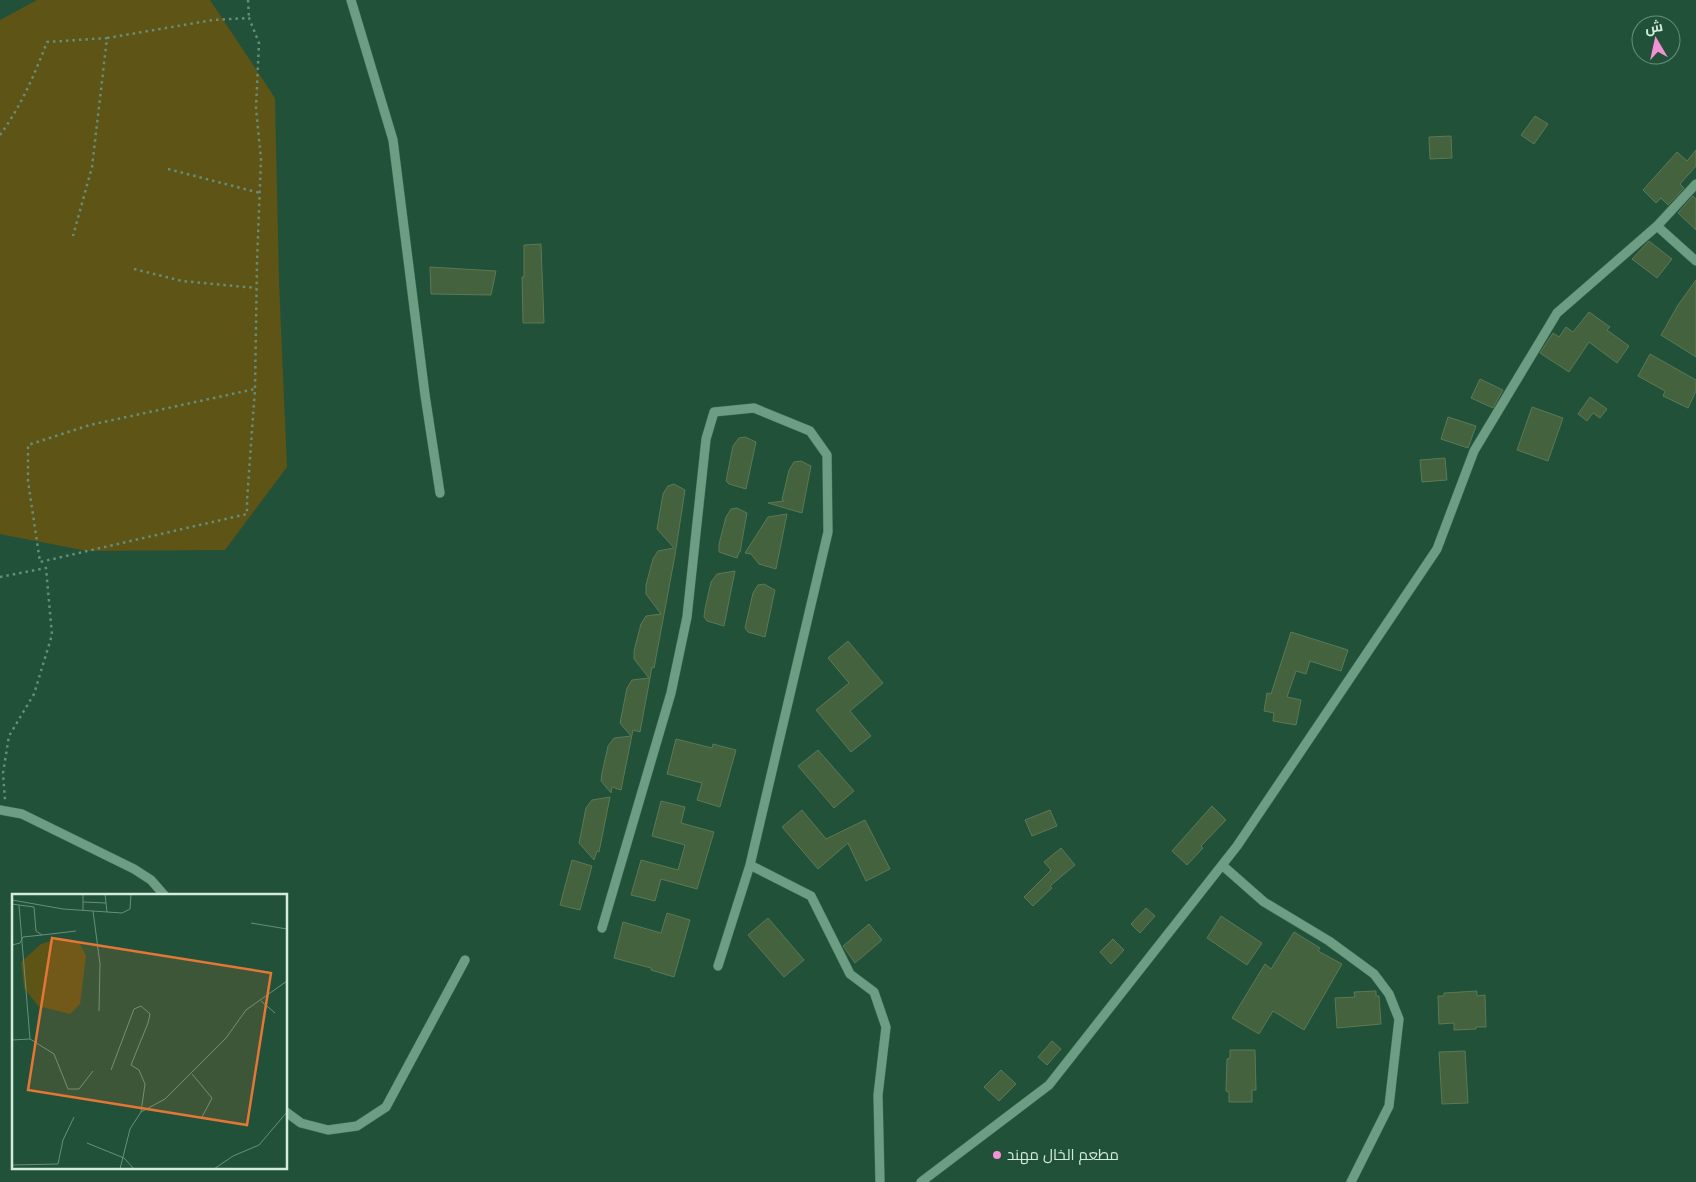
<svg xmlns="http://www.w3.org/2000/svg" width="1696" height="1182" font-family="'Fira Sans',Cairo,sans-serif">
	<rect width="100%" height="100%" fill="#215139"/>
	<path fill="#5e5416" d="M37 0H210L275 98 279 281 287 467 225 550 87 551 0 534V20Z"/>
	<path fill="#44623e" stroke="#5b7954" d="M1535 116 1548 124 1534 144 1521 135Z
		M1451 136 1452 158 1430 159 1429 137Z
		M1696 150V166L1680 184 1684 188 1668 205 1661 198 1656 203 1643 190 1677 152 1687 161Z
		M1693 196 1696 199V230L1678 213Z
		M1649 241 1672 259 1657 278 1632 259Z
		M541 244 544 323H523L522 277H524V245Z
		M430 267 496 271 491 295 431 294Z
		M1696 280V357L1661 335 1678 305Z
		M1589 312 1610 327 1607 330 1629 346 1617 363 1589 342 1569 372 1540 353 1553 333 1559 337 1566 327 1573 332Z
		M1650 354 1696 380V391L1688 408 1663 396 1665 391 1638 376Z
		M1480 379 1503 390 1493 408 1471 398Z
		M1590 397 1607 409 1600 418 1593 413 1587 421 1578 414Z
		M1532 407 1563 418 1548 461 1517 450Z
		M1448 417 1476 426 1468 448 1441 439Z
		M745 437 756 442 746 489 729 484 726 481 733 446 739 438Z
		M1445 458 1447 480 1422 482 1420 460Z
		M801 461 811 466 802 513 768 503 784 501 782 500 789 470 794 462Z
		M674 484 685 490 675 555 654 668 652 667 640 732 633 730 621 790 612 787 611 793 601 781 602 773 608 746 614 738 631 736 620 723 627 688 632 680 649 678 634 659V651L641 624 646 616 661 614 646 594V585L653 559 658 551 674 548 657 529 663 494 668 486Z
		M737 508 747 513 740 552H739L737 558 719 552V544L726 517 731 509Z
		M787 514 776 569 759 564 751 554 745 553 768 517Z
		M735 571 724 626 707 621 704 617 705 609 711 582 717 574Z
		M764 584 775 590 765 637 748 632 745 628 753 593 758 585Z
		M1291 632 1348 650 1341 671 1310 661 1306 674 1296 671 1287 697 1301 700 1296 725 1273 721 1274 713 1264 711 1267 693 1271 694Z
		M848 641 883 683 850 711 871 736 851 752 816 710 849 683 828 658Z
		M676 739 712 748 713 744 736 750 720 807 697 800 702 783 667 774Z
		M818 750 854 791 834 808 798 766Z
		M610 797 599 852 597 851 594 860 579 843 586 808 592 800Z
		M661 801 685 807 681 823 714 832 697 889 661 879 655 901 631 895 641 860 678 870 685 845 652 836Z
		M1212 806 1226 820 1201 846 1203 848 1187 865 1172 851Z
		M802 810 826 839 865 820 890 869 866 881 848 843 818 869 782 827Z
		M1050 810 1057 826 1032 836 1025 820Z
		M1061 848 1075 865 1050 886 1052 888 1033 906 1024 897 1051 870 1044 862Z
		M572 860 592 866 580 910 560 905Z
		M1146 908 1155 916 1140 933 1131 924Z
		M667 913 690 920 674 977 651 970V968L614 958 623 922 661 933Z
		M1221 916 1262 943 1247 965 1207 938Z
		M768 918 804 960 784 977 748 935Z
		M869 924 882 940 855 963 843 946Z
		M1294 932 1320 948 1318 951 1342 964 1304 1030 1273 1011 1259 1034 1232 1018 1265 964 1271 969Z
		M1113 939 1124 950 1111 964 1100 952Z
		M1376 991V996H1379L1381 1024 1337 1028 1335 998 1355 997 1354 992Z
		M1477 991V996L1485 995 1486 1027H1476V1029L1454 1030V1023L1439 1024 1438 996H1444V993Z
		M1052 1041 1061 1049 1047 1065 1038 1057Z
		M1230 1050H1255L1256 1090H1252V1102H1229V1092L1226 1091 1227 1059 1230 1058Z
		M1465 1051 1468 1103 1442 1104 1439 1052Z
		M1001 1070 1016 1084 999 1101 984 1087Z"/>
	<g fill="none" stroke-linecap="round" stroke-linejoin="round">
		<defs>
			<path id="minor" d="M351 0 393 140 425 395 440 493
				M1657 226 1696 261
				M0 810 22 814 134 869 151 880 165 896
				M1222 865 1264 902 1329 941 1374 974 1389 994 1399 1019 1389 1106 1351 1182
				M602 928 671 693 687 617 706 439 714 412 754 408 810 431 827 455 828 532 750 865 811 896 850 974 874 992 886 1027 878 1095 880 1182
				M718 966 750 865
				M286 1112 301 1123 328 1130 357 1126 386 1107 465 960
				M921 1182 1049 1085 1237 846 1437 549 1474 451 1557 313 1657 226 1696 184"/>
		</defs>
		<use href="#minor" stroke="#406d59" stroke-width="10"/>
		<path stroke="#668d79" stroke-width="2.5" stroke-dasharray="2.5 4" stroke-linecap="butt" d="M248 0 249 18
			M107 38 213 20 249 18 259 43 256 108 261 159 257 262 255 389 247 500V514L40 562 28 481V445L90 425 255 389
			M0 135C20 108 35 74 47 42L107 38 92 167 73 236
			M168 169 260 193
			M134 269 182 281 256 288
			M0 577 46 568 52 635 34 694 9 736 3 773 5 800"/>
		<use href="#minor" stroke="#6d9e83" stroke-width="9"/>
	</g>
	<circle fill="#f391d5" stroke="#215139" stroke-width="2" cx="997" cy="1155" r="5"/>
	<g text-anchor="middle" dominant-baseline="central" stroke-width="5" stroke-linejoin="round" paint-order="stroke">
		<g font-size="15" fill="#d3ecdd" stroke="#215139" text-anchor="start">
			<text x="1007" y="1155">مطعم الخال مهند</text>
		</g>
	</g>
	<g transform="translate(12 894)">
		<rect width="275" height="275" fill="#215139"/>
		<path d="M47 44 67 48 74 62 68 110 58 120 26 112 12 94 9 68 29 50Z" fill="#5e5416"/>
		<path fill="none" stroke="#688f7b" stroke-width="1" d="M71 0V16M93 0 95 18M0 6 51 15 110 19 118 15 119 0M71 8 94 9M0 10 7 11 18 145 42 160 56 195H67L81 177M7 11 22 13 24 37 30 41 64 37M81 17 88 70 87 117M239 29 275 35M0 51 8 49 11 43 30 41M249 107 263 119M0 146 18 145M99 176 122 115 129 112 138 120 136 129 119 171 127 176 133 190 129 218M180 180 200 204 189 225M75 249 112 264 122 275M0 271 46 270 51 246 62 223M108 275 118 235 129 218 153 205 214 144 234 116 275 87M202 275 221 262 247 251 275 218"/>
		<path fill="#e47636" fill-opacity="0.15" stroke="#e47636" stroke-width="2.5" d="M40 44 259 79 235 231 16 196Z"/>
		<rect width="275" height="275" fill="none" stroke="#d3ecdd" stroke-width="2.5"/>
	</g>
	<g transform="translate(1656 40) rotate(351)"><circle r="24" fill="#215139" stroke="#688f7b"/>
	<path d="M0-4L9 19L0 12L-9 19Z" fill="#f391d5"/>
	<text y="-8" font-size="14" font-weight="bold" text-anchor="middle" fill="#d3ecdd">ش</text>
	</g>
</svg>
